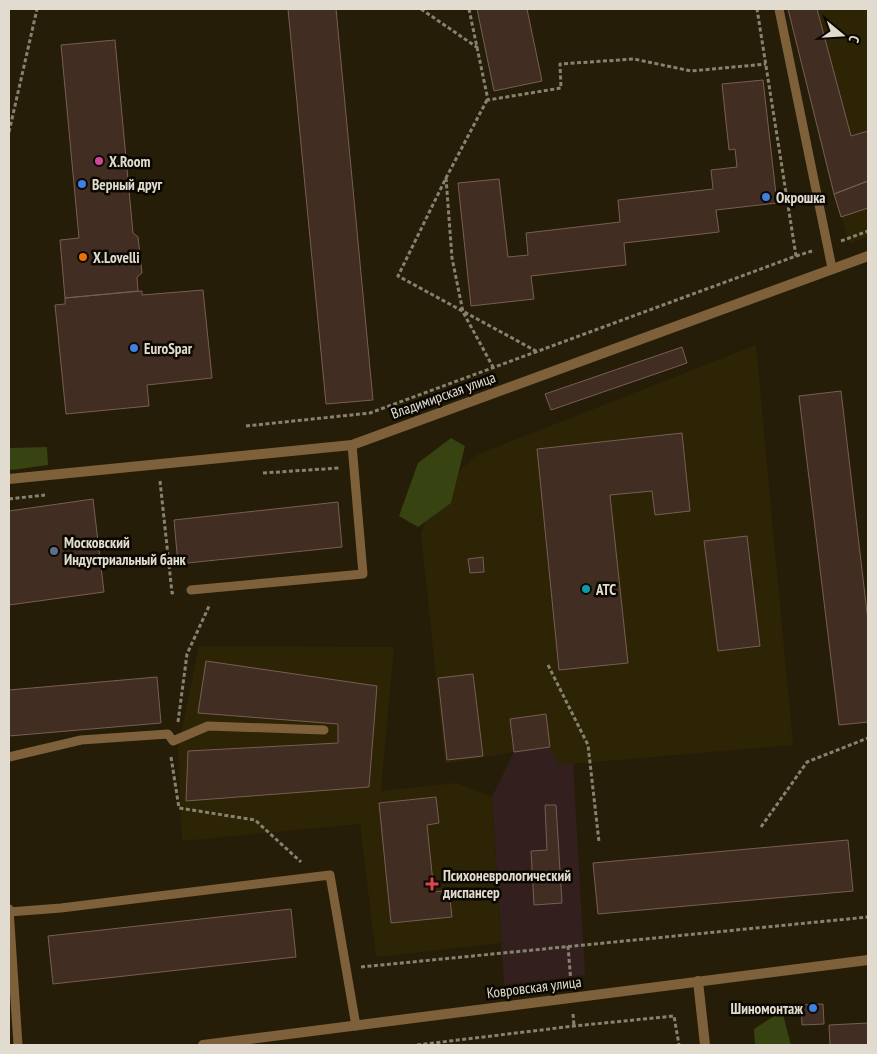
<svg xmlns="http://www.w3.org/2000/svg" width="877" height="1054" font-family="'PT Sans Narrow',sans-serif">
	<rect width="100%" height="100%" fill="#251d08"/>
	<path fill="#33201e" d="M546 714 550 747 559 764H573L585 975 504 985 492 797 514 752 510 719Z"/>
	<path fill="#2d2305" d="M788 9H868V237L850 243 834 194Z
		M756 345 793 745 559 765 550 747 545 714 510 719 514 752 445 764 421 534 435 492 479 454Z
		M199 646 394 647 381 791 456 783 492 797 501 943 376 957 360 824 182 841 178 749Z"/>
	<path fill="#374310" d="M451 438 465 446 451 503 418 527 399 516 418 463Z
		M47 447 48 465 12 470 9 469V448Z
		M782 1011 791 1045H755L754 1029Z"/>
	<path fill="#422d22" stroke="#775e53" d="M288 9H336L373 400 326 404Z
		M477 9H527L542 81 494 91Z
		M788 9H817L851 136 868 131V181L834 194Z
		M115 40 133 233 138 237 142 273 137 277 138 291 65 298 60 240 79 238 61 45Z
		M763 80 777 203 716 210 719 232 624 243 626 265 531 276 534 299 471 306 458 183 499 179 508 257 528 255 526 233 620 222 618 200 713 189 711 170 737 167 735 149 729 150 722 84Z
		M868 181V208L841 217 834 194Z
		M203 290 212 378 147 385 149 406 66 414 55 305 65 304V298L142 291V295Z
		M682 347 687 363 551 410 545 394Z
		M841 391 868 621V722L839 725 799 396Z
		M682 433 690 511 655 515 652 491 610 495 628 663 559 670 537 449Z
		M93 499 104 592 9 605V511Z
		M338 502 342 547 178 564 174 520Z
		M747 536 760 646 718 651 704 541Z
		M483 557 484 572 470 573 468 559Z
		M206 661 377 686 369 787 186 801 188 751 338 743V724L198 713Z
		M473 674 483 756 447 760 438 678Z
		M157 677 161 723 9 736V690Z
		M546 714 550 747 514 752 510 719Z
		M436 797 439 823 427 825 434 892 449 890 452 917 391 923 379 803Z
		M545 805H556L562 903 534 905 531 851 547 850Z
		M848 840 853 891 598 914 593 863Z
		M291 909 296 957 53 984 48 936Z
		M823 1004 824 1024 802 1025 801 1005Z
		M868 1023V1045H830L829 1025Z"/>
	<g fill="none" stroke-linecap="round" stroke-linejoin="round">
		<path stroke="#878170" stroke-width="3" stroke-dasharray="4 2.5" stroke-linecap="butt" d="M421 9 478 48
			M469 9 488 100 561 88 560 64 634 59 691 71 766 64
			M487 100 446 178 398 276 536 351
			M9 132 37 9
			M446 178 452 258 463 312 493 367
			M841 241 868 231
			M796 256 812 251
			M246 426 370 413 796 256 757 9
			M263 473 339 468
			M160 481 172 593 176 592
			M9 499 45 495
			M548 665 588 745 599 842
			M178 722 187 654 210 604
			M171 757 179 808 255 820 301 862
			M761 827 807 762 868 738
			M568 946 571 983
			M361 967 868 917
			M573 1014 574 1026
			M417 1045 574 1026 674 1016 679 1045"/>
		<path stroke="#7e613a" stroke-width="9" d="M779 9 832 268
			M191 590 363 574 352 445
			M9 757 81 740 168 734 173 741 208 726 324 730
			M9 909 18 1045
			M9 912 61 908 330 875 356 1026"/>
		<path stroke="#7e613a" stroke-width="10" d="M9 479 352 445 868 256
			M698 981 705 1045
			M203 1045 868 960"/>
	</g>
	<circle fill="#d1479c" stroke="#0b0802" stroke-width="2" cx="99" cy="161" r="5"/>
	<g fill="#3f7fe0" stroke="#0b0802" stroke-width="2">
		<circle cx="82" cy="184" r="5"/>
		<circle cx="766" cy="197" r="5"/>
		<circle cx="134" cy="348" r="5"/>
		<circle cx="813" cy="1008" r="5"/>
	</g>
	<circle fill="#e8710a" stroke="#0b0802" stroke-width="2" cx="83" cy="257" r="5"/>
	<circle fill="#5c6f8a" stroke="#0b0802" stroke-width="2" cx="54" cy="551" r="5"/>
	<circle fill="#0f9aa8" stroke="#0b0802" stroke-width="2" cx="586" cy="589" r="5"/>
	<path fill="#e0444e" stroke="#0b0802" stroke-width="2" d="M429.5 876.5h5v5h5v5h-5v5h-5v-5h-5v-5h5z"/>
	<g text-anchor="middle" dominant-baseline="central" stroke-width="5" stroke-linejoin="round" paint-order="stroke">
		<g font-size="15" font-weight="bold" fill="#e1dccf" stroke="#0b0802" text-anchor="start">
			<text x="109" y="161">Х.Room</text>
			<text x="92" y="184">Верный друг</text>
			<text x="776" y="197">Окрошка</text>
			<text x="93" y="257">X.Lovelli</text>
			<text x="144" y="348">EuroSpar</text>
			<text x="64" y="542">Московский<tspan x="64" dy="17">Индустриальный банк</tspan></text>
			<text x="596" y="589">АТС</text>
			<text x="443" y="875">Психоневрологический<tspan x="443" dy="17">диспансер</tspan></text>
			<text x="803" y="1008" text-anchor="end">Шиномонтаж</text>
		</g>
		<g font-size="15" fill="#e1dccf" stroke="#0b0802">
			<text transform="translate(443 395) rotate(-20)">Владимирская улица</text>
			<text transform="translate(534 987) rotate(-7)">Ковровская улица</text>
		</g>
	</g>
	<rect width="877" height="1054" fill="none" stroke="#e1dccf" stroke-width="20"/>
	<g transform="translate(842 35) rotate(108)" stroke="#0b0802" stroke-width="4" paint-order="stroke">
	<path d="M0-4L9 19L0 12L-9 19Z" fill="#e1dccf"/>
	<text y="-8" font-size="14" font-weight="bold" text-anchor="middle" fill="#e1dccf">С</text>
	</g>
</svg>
